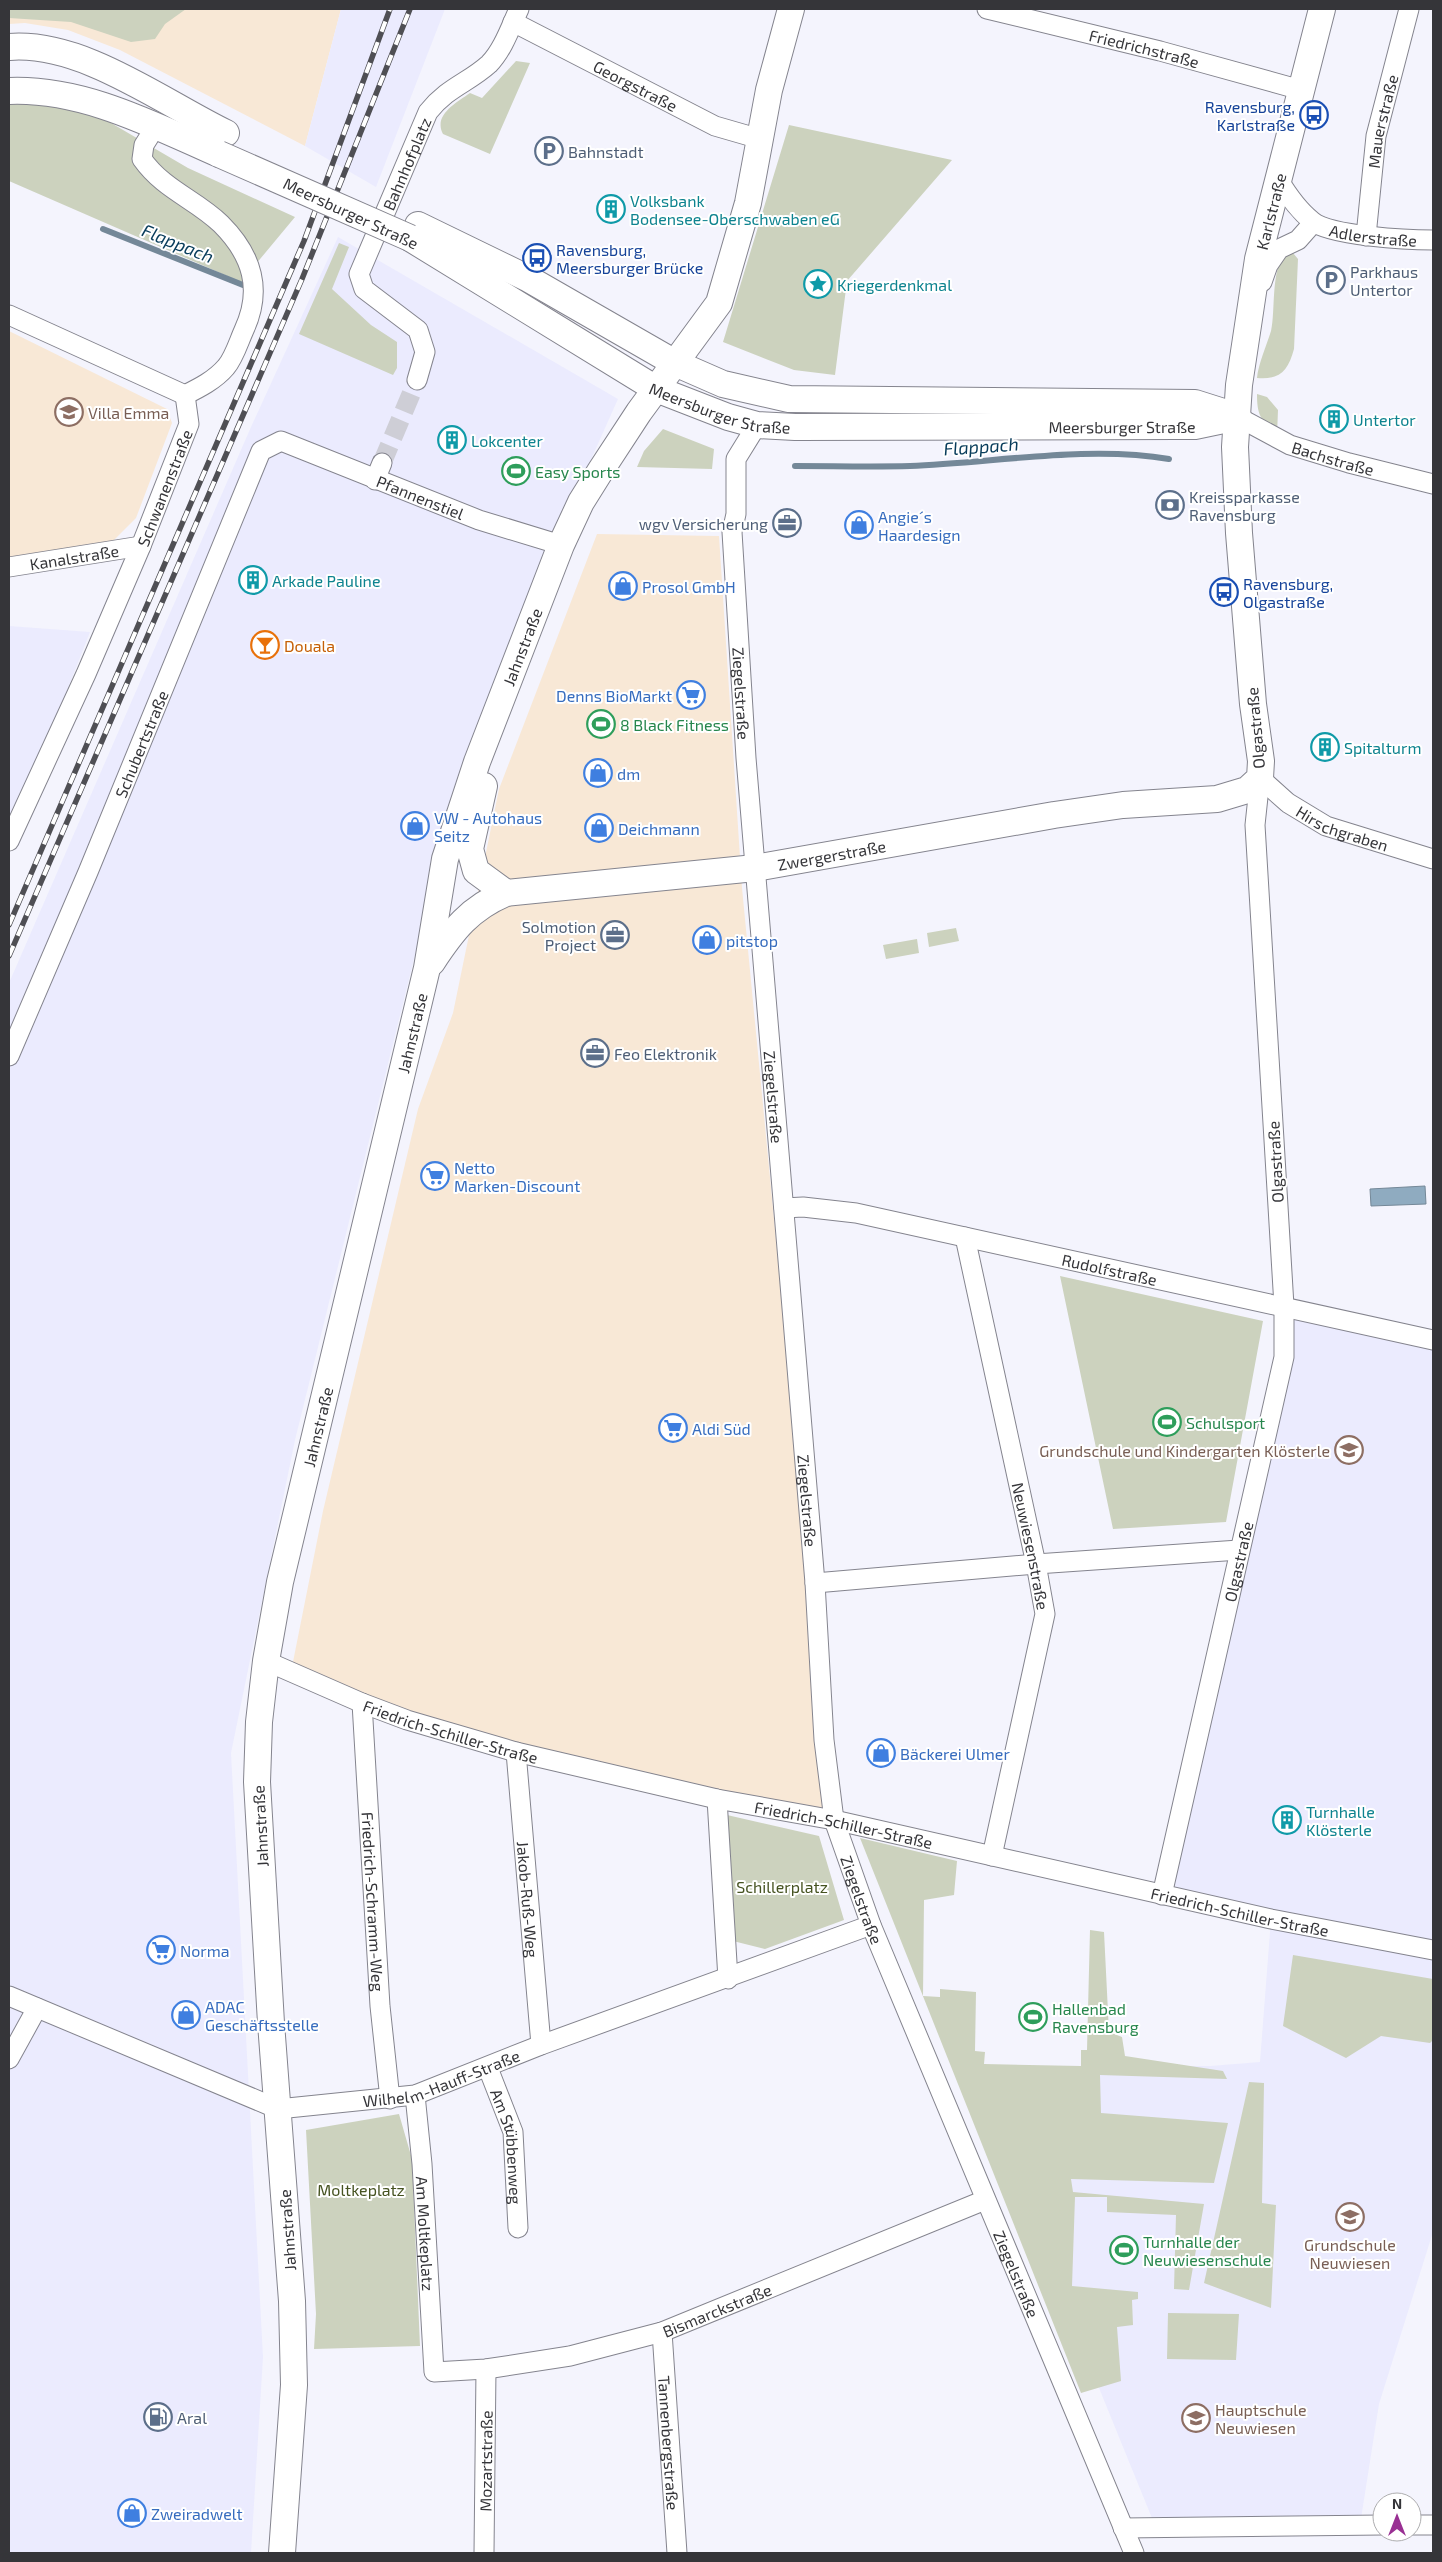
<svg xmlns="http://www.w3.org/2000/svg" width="1442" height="2562" font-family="'Exo 2',sans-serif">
	<rect width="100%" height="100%" fill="#f4f4fd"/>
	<path fill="#f8e8d6" d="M9 9H341L305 146 120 50 68 30 25 23 9 24Z
		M9 331 167 409 172 423 136 518 113 541 40 557 9 560Z
		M597 534 719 536 742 888 832 1818 516 1752 291 1672 323 1511 418 1109 453 1013 499 789Z"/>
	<path fill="#ebebfe" d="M341 9H445L376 187 305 146Z
		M338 237 618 399 551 549 458 781 295 1440 231 1753 263 2357 251 2553H9V983L251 427Z
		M9 626 90 632 9 839Z
		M1284 1306 1433 1340V2232L1379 2404 1360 2525 1156 2528 994 2130 1089 2066H1210L1260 2062 1271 1919 1162 1895 1239 1550Z"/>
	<path fill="#ccd2be" d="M9 9H186L165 24 155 39 131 42 71 22 9 18Z
		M516 61 530 63 490 154 443 134C433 115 456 103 470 93L482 98Z
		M22 101 94 113 188 168 295 217 241 282 9 181V103Z
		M789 125 952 160 847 281 835 375 794 370 723 342Z
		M339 243 349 247 332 289 371 325 397 342V368L393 375 299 334Z
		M1287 253H1293L1298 259 1294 349C1288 371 1280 380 1257 378 1258 365 1267 344 1271 331 1276 310 1270 266 1287 253Z
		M1257 394 1267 397 1278 410 1277 435C1261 420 1257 416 1257 394Z
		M663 429 714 449 712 469 637 467 644 451Z
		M956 928 959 941 929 947 927 933Z
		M917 939 919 953 886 959 883 945Z
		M1060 1276 1263 1321 1226 1522 1113 1529Z
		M727 1815 819 1836 844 1920 765 1949 733 1941Z
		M860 1838 957 1861 954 1895 924 1900 923 1996 940 1997V1989L976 1992 975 2051 985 2052 984 2064 1081 2066V2050H1087L1090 1930 1104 1932 1109 2032 1122 2037 1125 2056 1223 2071 1227 2079 1100 2075 1101 2113 1228 2123 1214 2183 1071 2179 1073 2192 1204 2204 1189 2290 1174 2289 1176 2215 1107 2212V2197H1075L1072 2286 1138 2292V2299L1132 2300 1133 2325 1117 2327 1121 2381 1081 2393Z
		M1293 1955 1433 1979V2040L1430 2043 1381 2036 1346 2058 1283 2026Z
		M1249 2082 1264 2083 1262 2203 1276 2205 1271 2308 1204 2283Z
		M399 2114 412 2159 420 2346 314 2349 316 2314 306 2130Z
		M1168 2313 1239 2314 1236 2360 1167 2359Z"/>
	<path fill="#8fabc0" stroke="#748898" d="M1425 1186 1426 1204 1371 1206 1370 1189Z"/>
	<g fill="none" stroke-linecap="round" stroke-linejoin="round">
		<path stroke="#748898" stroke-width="6" d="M103 229 243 285
			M795 466C833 466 872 467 910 466 993 463 1087 445 1169 459"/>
		<path stroke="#ceced6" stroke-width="19" stroke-dasharray="19 9" stroke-linecap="butt" d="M382 463 417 380"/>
		<defs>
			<g id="street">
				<path id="s1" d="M987 9 1160 51 1301 90"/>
				<path id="s2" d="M513 22 715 126 760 139"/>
				<path d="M156 126 144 145 142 159C164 190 195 199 221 224 252 255 263 289 244 330 239 341 234 358 226 367 215 380 199 388 185 395"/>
				<path id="s3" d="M1278 179C1287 194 1298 210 1312 221 1330 236 1408 240 1433 240"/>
				<path id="s4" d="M1366 236 1376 136 1409 9"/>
				<path d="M1262 282 1268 265 1279 249 1298 240 1313 223"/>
				<path d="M9 315 185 395"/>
				<path id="s5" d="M417 380 425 352 418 330 364 289 359 274 428 112C448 87 468 83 489 64 503 50 511 26 519 9"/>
				<path id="s6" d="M1238 417 1290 445 1349 463 1433 484"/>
				<path id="s7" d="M757 425 736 459V514L732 532 746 758 815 1583 824 1740 834 1820 871 1925 1134 2553"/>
				<path d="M375 480 382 463"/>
				<path id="s8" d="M9 567 141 546"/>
				<path id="s9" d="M1260 778 1288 803 1326 826 1433 859"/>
				<path id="s10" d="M9 841 86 674 141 546 189 424 185 395"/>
				<path id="s11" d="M9 1056 88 872 261 451 281 441 479 520 561 545"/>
				<path id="s12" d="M784 1208 803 1207 856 1213 1433 1340"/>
				<path id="s13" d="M965 1237 1036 1564 1045 1614 992 1856"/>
				<path d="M815 1583 1036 1564 1239 1550"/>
				<path id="s14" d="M266 1661 362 1703 407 1720 516 1752 717 1799 834 1820 1271 1919 1433 1950"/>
				<path id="s15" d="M362 1703 380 2006 390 2099"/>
				<path id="s16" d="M516 1752 541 2045"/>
				<path d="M717 1799 728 1979"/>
				<path id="s17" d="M1162 1895 1284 1357V1306L1255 825 1260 778"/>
				<path id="s18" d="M9 1996 278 2109 415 2095 541 2045 871 1925"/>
				<path d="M9 2059 37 2008"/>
				<path id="s19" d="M488 2068 513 2132 518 2228"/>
				<path id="s20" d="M415 2095 422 2164 434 2372 486 2369 570 2356 662 2332 985 2200"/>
				<path id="s21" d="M662 2332 677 2553"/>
				<path d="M1412 2525H1433"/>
				<path d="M1123 2528 1382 2525"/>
				<path id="s22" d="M484 2553 486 2369"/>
			</g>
			<g id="secondary">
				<path d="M9 47C82 41 162 102 226 133"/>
				<path d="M9 91C83 88 153 125 219 154"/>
				<path d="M418 225 527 278 675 363 723 384 789 399 1195 403 1236 416"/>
				<path id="s23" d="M410 238 656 389 728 417 757 425 795 427 1177 426H1195L1238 417"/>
				<path d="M484 786 470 849 476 871 506 893"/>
				<path id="s24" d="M432 962C453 930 470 908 506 893L755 868 1054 815 1123 805 1217 799 1247 790 1260 778 1261 761 1253 704 1239 533 1235 447 1239 385 1258 259 1322 9"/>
				<path id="s25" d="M282 2553 294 2385 292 2301 271 2023 257 1782 259 1722 266 1661 280 1582 427 968 445 859 477 762 561 545 581 502 601 470 639 412 719 303 748 203 769 90 791 9"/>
			</g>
		</defs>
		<use href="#street" stroke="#84848e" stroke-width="21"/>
		<use href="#secondary" stroke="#84848e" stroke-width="28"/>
		<use href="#street" stroke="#fff" stroke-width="19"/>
		<use href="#secondary" stroke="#fff" stroke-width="26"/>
		<defs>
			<path id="rail" d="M9 925 304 241 390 9
				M9 956 302 279 410 9"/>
		</defs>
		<use href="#rail" stroke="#4f4f54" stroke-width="5.5"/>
		<use href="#rail" stroke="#fff" stroke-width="4" stroke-dasharray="11" stroke-linecap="butt"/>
		<defs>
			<path id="secondary-bridge" d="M219 154 410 238"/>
		</defs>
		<use href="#secondary-bridge" stroke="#84848e" stroke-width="28" stroke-linecap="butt"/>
		<use href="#secondary-bridge" stroke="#fff" stroke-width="26"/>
	</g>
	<defs>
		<symbol id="bus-ring" viewBox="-11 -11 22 22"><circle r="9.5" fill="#fff" stroke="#1a4fb4" stroke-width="1.5"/><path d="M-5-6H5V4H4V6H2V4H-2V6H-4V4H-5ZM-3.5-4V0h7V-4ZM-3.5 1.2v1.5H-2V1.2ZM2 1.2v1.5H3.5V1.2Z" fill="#1a4fb4"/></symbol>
		<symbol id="parking-ring" viewBox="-11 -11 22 22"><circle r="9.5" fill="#fff" stroke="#5c6f8a" stroke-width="1.5"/><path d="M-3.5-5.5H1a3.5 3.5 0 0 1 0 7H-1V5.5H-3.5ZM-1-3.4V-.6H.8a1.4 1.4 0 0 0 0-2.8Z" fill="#5c6f8a"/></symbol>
		<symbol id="building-ring" viewBox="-11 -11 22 22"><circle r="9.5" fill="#fff" stroke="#0f9aa8" stroke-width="1.5"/><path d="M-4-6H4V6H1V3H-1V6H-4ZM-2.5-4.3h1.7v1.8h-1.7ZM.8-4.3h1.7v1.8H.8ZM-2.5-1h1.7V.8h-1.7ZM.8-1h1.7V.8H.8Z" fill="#0f9aa8"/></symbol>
		<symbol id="sight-ring" viewBox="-11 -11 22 22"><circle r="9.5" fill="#fff" stroke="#0f9aa8" stroke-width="1.5"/><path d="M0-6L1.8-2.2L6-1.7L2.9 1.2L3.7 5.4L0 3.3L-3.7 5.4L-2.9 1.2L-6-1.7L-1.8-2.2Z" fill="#0f9aa8"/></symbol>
		<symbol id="school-ring" viewBox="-11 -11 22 22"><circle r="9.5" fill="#fff" stroke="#8d6e63" stroke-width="1.5"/><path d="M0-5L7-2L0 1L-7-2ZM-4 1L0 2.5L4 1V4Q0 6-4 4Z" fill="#8d6e63"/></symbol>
		<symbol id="stadium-ring" viewBox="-11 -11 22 22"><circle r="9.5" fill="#fff" stroke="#2e9e5b" stroke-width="1.5"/><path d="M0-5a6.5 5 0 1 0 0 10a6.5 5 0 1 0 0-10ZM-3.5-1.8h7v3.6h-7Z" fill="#2e9e5b"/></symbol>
		<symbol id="bank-ring" viewBox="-11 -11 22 22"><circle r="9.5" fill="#fff" stroke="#5c6f8a" stroke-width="1.5"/><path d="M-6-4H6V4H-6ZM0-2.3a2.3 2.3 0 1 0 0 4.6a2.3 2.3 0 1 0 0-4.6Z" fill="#5c6f8a"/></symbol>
		<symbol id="office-ring" viewBox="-11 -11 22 22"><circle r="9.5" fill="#fff" stroke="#5c6f8a" stroke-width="1.5"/><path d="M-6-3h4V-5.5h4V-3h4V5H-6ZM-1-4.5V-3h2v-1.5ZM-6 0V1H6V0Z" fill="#5c6f8a"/></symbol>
		<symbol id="shop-ring" viewBox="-11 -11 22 22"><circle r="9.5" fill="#fff" stroke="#3f7fe0" stroke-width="1.5"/><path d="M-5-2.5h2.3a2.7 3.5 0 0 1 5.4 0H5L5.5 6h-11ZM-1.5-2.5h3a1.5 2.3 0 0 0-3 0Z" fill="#3f7fe0"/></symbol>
		<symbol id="bar-ring" viewBox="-11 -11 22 22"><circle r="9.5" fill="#fff" stroke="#e8710a" stroke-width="1.5"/><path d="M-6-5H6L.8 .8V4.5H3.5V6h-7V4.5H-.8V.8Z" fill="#e8710a"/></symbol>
		<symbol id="supermarket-ring" viewBox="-11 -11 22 22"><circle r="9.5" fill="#fff" stroke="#3f7fe0" stroke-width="1.5"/><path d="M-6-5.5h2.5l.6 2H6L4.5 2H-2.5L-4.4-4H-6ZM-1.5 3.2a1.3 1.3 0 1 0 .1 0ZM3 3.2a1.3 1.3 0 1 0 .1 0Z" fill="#3f7fe0"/></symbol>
		<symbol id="fuel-ring" viewBox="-11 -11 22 22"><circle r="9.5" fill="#fff" stroke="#5c6f8a" stroke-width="1.5"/><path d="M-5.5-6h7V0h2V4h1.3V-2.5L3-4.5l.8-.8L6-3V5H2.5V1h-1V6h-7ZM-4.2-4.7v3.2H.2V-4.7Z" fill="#5c6f8a"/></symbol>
	</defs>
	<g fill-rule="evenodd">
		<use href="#bus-ring" x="1298" y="99" width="32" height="32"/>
		<use href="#parking-ring" x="533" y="135" width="32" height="32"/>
		<use href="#building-ring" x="595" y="193" width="32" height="32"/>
		<use href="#bus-ring" x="521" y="242" width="32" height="32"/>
		<use href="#parking-ring" x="1315" y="264" width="32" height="32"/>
		<use href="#sight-ring" x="802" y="268" width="32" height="32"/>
		<use href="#school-ring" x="53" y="396" width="32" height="32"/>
		<use href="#building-ring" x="1318" y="403" width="32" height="32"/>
		<use href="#building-ring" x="436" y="424" width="32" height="32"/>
		<use href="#stadium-ring" x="500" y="455" width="32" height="32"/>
		<use href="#bank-ring" x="1154" y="489" width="32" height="32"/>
		<use href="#office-ring" x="771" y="507" width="32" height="32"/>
		<use href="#shop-ring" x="843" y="509" width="32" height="32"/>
		<use href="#building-ring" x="237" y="564" width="32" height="32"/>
		<use href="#shop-ring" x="607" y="570" width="32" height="32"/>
		<use href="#bus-ring" x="1208" y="576" width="32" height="32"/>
		<use href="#bar-ring" x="249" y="629" width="32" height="32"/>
		<use href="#supermarket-ring" x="675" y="679" width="32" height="32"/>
		<use href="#stadium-ring" x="585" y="708" width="32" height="32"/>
		<use href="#building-ring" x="1309" y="731" width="32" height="32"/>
		<use href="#shop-ring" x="582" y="757" width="32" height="32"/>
		<use href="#shop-ring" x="399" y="810" width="32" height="32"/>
		<use href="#shop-ring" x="583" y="812" width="32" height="32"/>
		<use href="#office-ring" x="599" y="919" width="32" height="32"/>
		<use href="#shop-ring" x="691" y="924" width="32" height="32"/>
		<use href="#office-ring" x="579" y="1037" width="32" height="32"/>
		<use href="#supermarket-ring" x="419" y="1160" width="32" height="32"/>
		<use href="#stadium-ring" x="1151" y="1406" width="32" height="32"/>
		<use href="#supermarket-ring" x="657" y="1412" width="32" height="32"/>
		<use href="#school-ring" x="1333" y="1434" width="32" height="32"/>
		<use href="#shop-ring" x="865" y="1737" width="32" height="32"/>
		<use href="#building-ring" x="1271" y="1804" width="32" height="32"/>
		<use href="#supermarket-ring" x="145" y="1934" width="32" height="32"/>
		<use href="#shop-ring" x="170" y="1999" width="32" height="32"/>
		<use href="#stadium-ring" x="1017" y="2001" width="32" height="32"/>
		<use href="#school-ring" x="1334" y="2201" width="32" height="32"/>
		<use href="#stadium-ring" x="1108" y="2234" width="32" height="32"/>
		<use href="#fuel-ring" x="142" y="2401" width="32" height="32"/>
		<use href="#school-ring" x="1180" y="2402" width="32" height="32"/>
		<use href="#shop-ring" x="116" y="2497" width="32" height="32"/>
	</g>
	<g text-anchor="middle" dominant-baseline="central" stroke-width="4" stroke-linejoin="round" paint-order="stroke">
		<g font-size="16" fill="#353539" stroke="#fff">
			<text stroke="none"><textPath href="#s1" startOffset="162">Friedrichstraße</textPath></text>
			<text stroke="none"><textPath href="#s2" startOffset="138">Georgstraße</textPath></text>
			<text stroke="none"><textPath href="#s4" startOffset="116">Mauerstraße</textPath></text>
			<text stroke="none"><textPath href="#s5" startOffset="256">Bahnhofplatz</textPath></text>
			<text stroke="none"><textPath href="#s24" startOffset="1441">Karlstraße</textPath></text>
			<text transform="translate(351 213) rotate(25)">Meersburger Straße</text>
			<text stroke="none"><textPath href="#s3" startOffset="118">Adlerstraße</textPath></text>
			<text stroke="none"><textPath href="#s23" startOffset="356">Meersburger Straße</textPath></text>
			<text stroke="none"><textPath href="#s23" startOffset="761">Meersburger Straße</textPath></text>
			<text stroke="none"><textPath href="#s6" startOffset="104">Bachstraße</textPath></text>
			<text stroke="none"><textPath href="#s10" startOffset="386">Schwanenstraße</textPath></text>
			<text stroke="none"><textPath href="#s11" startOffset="828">Pfannenstiel</textPath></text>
			<text stroke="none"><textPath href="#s8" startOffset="66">Kanalstraße</textPath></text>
			<text stroke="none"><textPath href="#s25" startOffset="1942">Jahnstraße</textPath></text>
			<text stroke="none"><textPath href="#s7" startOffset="275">Ziegelstraße</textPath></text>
			<text transform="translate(1255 728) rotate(-95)">Olgastraße</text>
			<text stroke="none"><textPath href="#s11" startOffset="339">Schubertstraße</textPath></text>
			<text stroke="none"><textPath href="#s9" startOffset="98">Hirschgraben</textPath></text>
			<text stroke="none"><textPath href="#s24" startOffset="431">Zwergerstraße</textPath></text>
			<text stroke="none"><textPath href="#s25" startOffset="1539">Jahnstraße</textPath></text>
			<text stroke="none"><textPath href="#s7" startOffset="680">Ziegelstraße</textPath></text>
			<text transform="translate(1275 1162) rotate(-93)">Olgastraße</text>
			<text stroke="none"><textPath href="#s12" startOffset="332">Rudolfstraße</textPath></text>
			<text stroke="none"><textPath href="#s25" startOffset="1134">Jahnstraße</textPath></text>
			<text stroke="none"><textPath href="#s7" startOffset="1085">Ziegelstraße</textPath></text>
			<text stroke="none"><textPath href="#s13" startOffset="316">Neuwiesenstraße</textPath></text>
			<text stroke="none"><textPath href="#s17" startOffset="342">Olgastraße</textPath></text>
			<text stroke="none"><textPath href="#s14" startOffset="198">Friedrich-Schiller-Straße</textPath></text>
			<text stroke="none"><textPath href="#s14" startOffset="602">Friedrich-Schiller-Straße</textPath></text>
			<text transform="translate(260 1826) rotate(-93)">Jahnstraße</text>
			<text stroke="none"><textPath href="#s16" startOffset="148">Jakob-Ruß-Weg</textPath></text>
			<text stroke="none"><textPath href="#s7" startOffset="1490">Ziegelstraße</textPath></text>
			<text stroke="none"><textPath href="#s15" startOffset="199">Friedrich-Schramm-Weg</textPath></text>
			<text stroke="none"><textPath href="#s14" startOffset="1008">Friedrich-Schiller-Straße</textPath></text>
			<text stroke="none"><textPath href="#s18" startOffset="459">Wilhelm-Hauff-Straße</textPath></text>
			<text stroke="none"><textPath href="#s19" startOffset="82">Am Stübbenweg</textPath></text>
			<text transform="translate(287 2230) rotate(-94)">Jahnstraße</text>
			<text stroke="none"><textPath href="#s20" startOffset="139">Am Moltkeplatz</textPath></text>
			<text stroke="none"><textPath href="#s7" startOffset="1895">Ziegelstraße</textPath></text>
			<text stroke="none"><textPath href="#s20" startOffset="569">Bismarckstraße</textPath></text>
			<text stroke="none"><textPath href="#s21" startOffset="111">Tannenbergstraße</textPath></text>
			<text stroke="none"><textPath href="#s22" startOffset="92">Mozartstraße</textPath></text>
		</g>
		<g font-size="16" fill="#164399" stroke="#fff" text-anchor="start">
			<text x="1295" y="106" text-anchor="end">Ravensburg,<tspan x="1295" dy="18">Karlstraße</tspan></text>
			<text x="556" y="249">Ravensburg,<tspan x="556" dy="18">Meersburger Brücke</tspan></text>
			<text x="1243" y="583">Ravensburg,<tspan x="1243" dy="18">Olgastraße</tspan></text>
		</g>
		<g font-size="16" fill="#4e5e75" stroke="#fff" text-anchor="start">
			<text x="568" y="151">Bahnstadt</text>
			<text x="1350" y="271">Parkhaus<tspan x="1350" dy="18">Untertor</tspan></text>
			<text x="1189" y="496">Kreissparkasse<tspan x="1189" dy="18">Ravensburg</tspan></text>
			<text x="768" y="523" text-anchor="end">wgv Versicherung</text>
			<text x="596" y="926" text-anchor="end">Solmotion<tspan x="596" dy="18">Project</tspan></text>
			<text x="614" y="1053">Feo Elektronik</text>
			<text x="177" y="2417">Aral</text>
		</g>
		<g font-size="16" fill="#0d838f" stroke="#fff" text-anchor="start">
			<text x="630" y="200">Volksbank<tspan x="630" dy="18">Bodensee-Oberschwaben eG</tspan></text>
			<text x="837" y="284">Kriegerdenkmal</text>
			<text x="1353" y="419">Untertor</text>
			<text x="471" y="440">Lokcenter</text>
			<text x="272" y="580">Arkade Pauline</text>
			<text x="1344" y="747">Spitalturm</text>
			<text x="1306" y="1811">Turnhalle<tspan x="1306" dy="18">Klösterle</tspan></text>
		</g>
		<g font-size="16" fill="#785e54" stroke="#fff" text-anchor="start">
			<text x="88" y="412">Villa Emma</text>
			<text x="1330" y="1450" text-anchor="end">Grundschule und Kindergarten Klösterle</text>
			<text x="1350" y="2244" text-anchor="middle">Grundschule<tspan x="1350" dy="18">Neuwiesen</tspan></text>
			<text x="1215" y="2409">Hauptschule<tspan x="1215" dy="18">Neuwiesen</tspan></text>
		</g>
		<g font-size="16" fill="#27864d" stroke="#fff" text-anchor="start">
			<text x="535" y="471">Easy Sports</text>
			<text x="620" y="724">8 Black Fitness</text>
			<text x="1186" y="1422">Schulsport</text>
			<text x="1052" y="2008">Hallenbad<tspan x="1052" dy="18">Ravensburg</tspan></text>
			<text x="1143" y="2241">Turnhalle der<tspan x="1143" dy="18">Neuwiesenschule</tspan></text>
		</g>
		<g font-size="16" fill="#366cbe" stroke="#fff" text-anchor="start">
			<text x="878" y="516">Angie´s<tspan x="878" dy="18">Haardesign</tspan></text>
			<text x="642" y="586">Prosol GmbH</text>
			<text x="672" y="695" text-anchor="end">Denns BioMarkt</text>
			<text x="617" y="773">dm</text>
			<text x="434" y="817">VW - Autohaus<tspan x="434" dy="18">Seitz</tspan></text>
			<text x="618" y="828">Deichmann</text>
			<text x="726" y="940">pitstop</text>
			<text x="454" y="1167">Netto<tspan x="454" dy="18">Marken-Discount</tspan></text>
			<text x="692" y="1428">Aldi Süd</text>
			<text x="900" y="1753">Bäckerei Ulmer</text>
			<text x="180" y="1950">Norma</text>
			<text x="205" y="2006">ADAC<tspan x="205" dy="18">Geschäftsstelle</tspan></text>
			<text x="151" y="2513">Zweiradwelt</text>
		</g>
		<g font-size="16" fill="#c56008" stroke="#fff" text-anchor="start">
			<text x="284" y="645">Douala</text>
		</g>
		<g font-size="16" fill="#465321" stroke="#fff">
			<text x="782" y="1886">Schillerplatz</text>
			<text x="361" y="2189">Moltkeplatz</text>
		</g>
		<g font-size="18" font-style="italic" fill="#083c5b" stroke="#fff">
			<text transform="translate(178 243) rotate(22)">Flappach</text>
			<text transform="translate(981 446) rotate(-4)">Flappach</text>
		</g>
	</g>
	<rect width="1442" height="2562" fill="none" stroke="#353539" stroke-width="20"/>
	<g transform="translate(1397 2517)"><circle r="24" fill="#ffffff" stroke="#aeaeb0"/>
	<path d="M0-4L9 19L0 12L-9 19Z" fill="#993093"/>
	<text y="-8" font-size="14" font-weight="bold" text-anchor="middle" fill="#353539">N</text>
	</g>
</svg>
